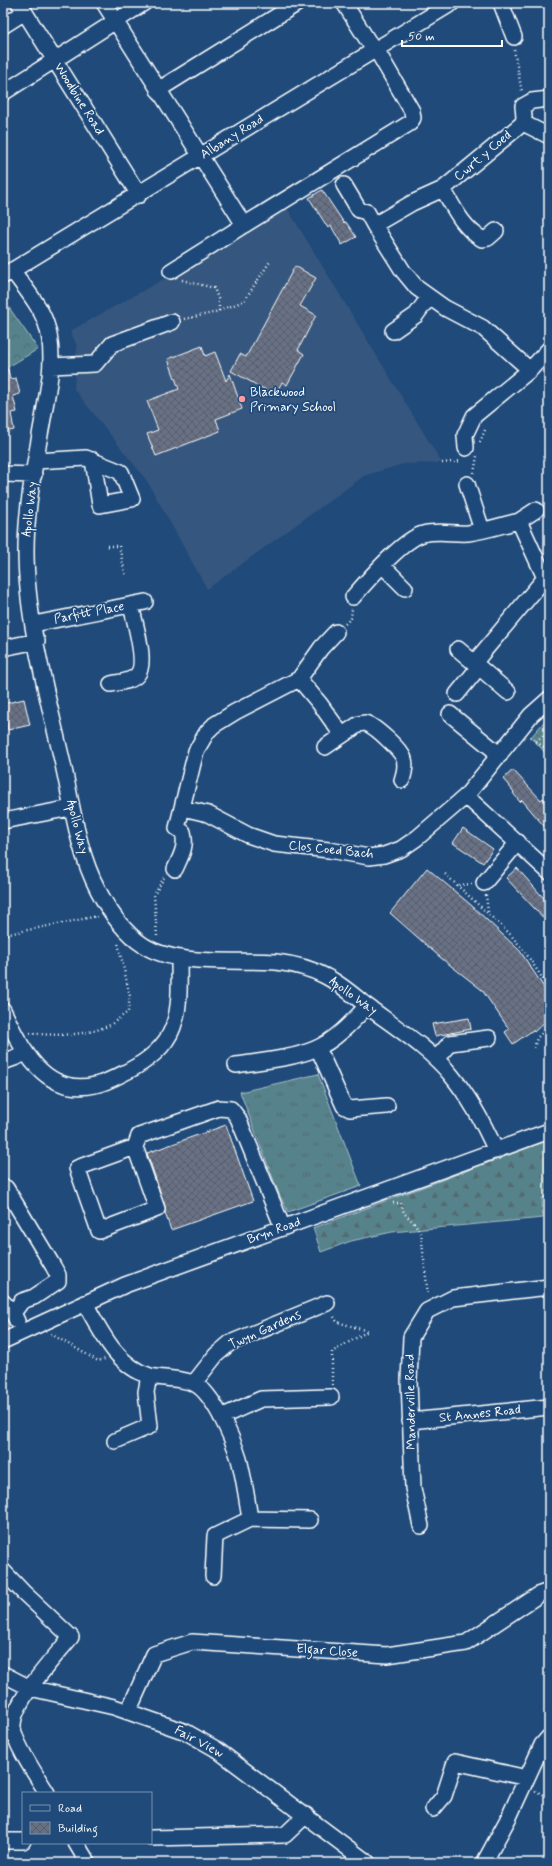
<svg xmlns="http://www.w3.org/2000/svg" width="552" height="1866" font-family="Mynerve,sans-serif">
	<defs>
		<pattern id="grass-tufts" width="24" height="20" patternUnits="userSpaceOnUse"><rect width="24" height="20" fill="#56828b"/><path d="M3 7l-1-3M5 7V3M7 7l1-3M15 17l-1-3M17 17v-4M19 17l1-3" fill="none" stroke="#526a6f"/></pattern>
		<pattern id="forest-firs" width="22" height="20" patternUnits="userSpaceOnUse"><rect width="22" height="20" fill="#56828b"/><path d="M5 1l3.5 6h-7zM16 11l3.5 6h-7z" fill="#526a6f"/></pattern>
		<pattern id="park-crowns" width="20" height="18" patternUnits="userSpaceOnUse"><rect width="20" height="18" fill="#56828b"/><path d="M2 6a3 3 0 1 1 6 0M12 15a3 3 0 1 1 6 0" fill="none" stroke="#526a6f"/></pattern>
		<pattern id="building-cross-hatch" width="8" height="8" patternUnits="userSpaceOnUse"><rect width="8" height="8" fill="#677186"/><path d="M0 0l8 8M0 8l8-8" fill="none" stroke="#585d66"/></pattern>
	</defs>
	<rect width="100%" height="100%" fill="#1f4a7a"/>
	<filter id="ink" filterUnits="userSpaceOnUse"><feTurbulence type="fractalNoise" baseFrequency=".025" numOctaves="2"/><feDisplacementMap in="SourceGraphic" scale="8" xChannelSelector="R" yChannelSelector="G"/><feConvolveMatrix kernelMatrix="1 2 1 2 8 2 1 2 1" color-interpolation-filters="sRGB"/></filter>
	<g filter="url(#ink)">
		<path fill="#35567e" d="M286 206 442 463 403 464 364 476 207 589 147 481 74 389 77 346 70 331 173 274Z"/>
		<path fill="url(#grass-tufts)" stroke="#aac0c5" d="M318 1074 361 1186 288 1212 279 1194 240 1092Z"/>
		<path fill="url(#forest-firs)" stroke="#aac0c5" d="M549 1140V1197L542 1198 543 1218 392 1232 351 1241 321 1252 313 1228Z"/>
		<path fill="url(#park-crowns)" stroke="#aac0c5" d="M3 299 38 349 3 370Z
			M549 716V757L531 737Z"/>
		<path fill="url(#building-cross-hatch)" stroke="#fff" d="M322 190 344 223 346 222 356 237 342 245 331 226 328 228 309 198Z
			M295 266 316 278 300 306 316 315 298 350 304 354 287 385 282 382 275 395 231 371 240 354 246 357Z
			M202 346 205 356 215 352 226 381 230 374 242 409 216 419 220 431 156 456 147 434 158 430 147 401 179 389 168 359Z
			M8 369 10 379 16 378 20 394 13 396 17 412 11 413 14 430 3 432V370Z
			M24 699 30 725 8 730 3 704Z
			M513 770 541 800 543 798 549 806V832L522 800 520 802 513 793 514 792 503 779Z
			M463 828 493 849 483 863 453 843Z
			M427 868 471 905 520 951 549 995V1018L534 1032 533 1030 513 1044 505 1032 509 1029 482 990 441 958 390 913Z
			M517 868 549 904V924L506 878Z
			M469 1018 471 1029 435 1036 432 1024Z
			M226 1125 253 1201 171 1230 165 1213V1206L147 1153Z"/>
		<g fill="none" stroke-linecap="round" stroke-linejoin="round">
			<defs>
				<path id="minor" d="M19 3 139 195
					M104 3 244 225 410 123 413 118 412 111 380 56 368 41 344 3
					M501 3 514 37
					M3 26 25 12
					M158 90 298 3
					M3 93 144 3
					M523 123 549 136
					M344 185 359 210 367 212 374 225
					M443 189C454 208 463 228 482 239L488 238 496 231
					M12 270C42 311 55 323 50 376 42 433 26 493 26 551 26 618 47 694 62 760 72 803 77 850 98 890 109 911 123 932 143 945 176 967 237 959 276 962 293 964 310 968 325 976 340 983 354 996 367 1006 395 1027 430 1049 451 1075 470 1098 484 1124 496 1151
					M171 271 244 225
					M3 276 452 3
					M393 331 416 315 429 297
					M51 366 95 364 112 344 172 322
					M530 370 483 328 445 308 417 288 403 271 374 225 412 203 443 189 523 123 524 117 523 106 532 101 549 99
					M466 448 465 435 474 416 530 370 549 349
					M36 461 86 458 121 472 132 499 100 505 93 460
					M3 474 34 475
					M467 484 482 530
					M519 521 536 510
					M382 565 405 588
					M353 597C367 581 403 539 423 534 438 530 453 534 468 533 485 531 502 525 519 521L545 578 549 581
					M34 624 145 602
					M3 648 37 641
					M458 649 508 692
					M474 663 545 578
					M299 679 320 704 342 735
					M111 684C119 682 131 682 137 675 148 664 134 620 131 605
					M457 694 479 667
					M450 714 500 755
					M325 747 359 724C359 724 364 723 365 723 374 725 401 750 404 759 406 765 404 774 402 780
					M466 796 549 872
					M183 808 208 814 248 835 274 844 329 850 369 857 384 855 401 849 417 838 466 796 531 715 549 699
					M3 821 71 808
					M175 869C181 856 187 846 183 832L177 828 196 751 207 732 214 725 235 712 299 679 321 648 336 632
					M484 883 518 842
					M3 1010C21 1048 44 1097 95 1085 106 1083 118 1076 128 1071 146 1062 166 1047 173 1027 181 1006 179 981 179 958
					M318 1048 344 1106 350 1109 387 1106
					M436 1059 450 1043 489 1038
					M3 1062 17 1057 24 1051
					M236 1065C262 1061 291 1059 315 1049 335 1041 353 1021 367 1006
					M135 1147 77 1168 99 1231 157 1209 135 1147 139 1136 219 1108 231 1109 238 1118 283 1228
					M6 1188 53 1266 58 1275V1281L34 1297 22 1301 13 1313
					M3 1302 13 1313 17 1321
					M85 1303C100 1330 117 1367 150 1376 163 1379 184 1378 195 1384 213 1393 233 1439 239 1459 244 1478 247 1499 250 1519L215 1536 213 1576
					M3 1341 125 1285 549 1131
					M194 1383 216 1355 230 1343 327 1303
					M221 1417 261 1399 331 1397
					M410 1421 549 1407
					M115 1441 150 1426 146 1392 149 1376
					M250 1519 310 1520
					M421 1526 413 1488 409 1380 411 1337 427 1311 453 1298 549 1287
					M3 1571 23 1592 71 1637C55 1657 11 1703 13 1728 15 1745 38 1778 47 1793
					M3 1674 30 1688 114 1707 186 1732 216 1749 368 1863
					M128 1712 154 1654 192 1642 387 1655 466 1643 540 1594 549 1591
					M433 1809 444 1796 455 1762 527 1778
					M151 1838 285 1835 306 1815
					M3 1841H23
					M76 1843 88 1863
					M484 1863 509 1817 542 1745 549 1737"/>
			</defs>
			<use href="#minor" stroke="#fff" stroke-width="18"/>
			<path stroke="#fff" stroke-width="2.5" stroke-dasharray="1 3" stroke-linecap="butt" d="M514 50 522 92
				M182 280 214 288 219 301V311
				M184 319 213 313 244 301 271 260
				M480 442 485 430
				M442 463 461 461
				M474 473 477 456
				M107 546H119L126 577
				M345 624 351 618 352 609
				M530 737 549 751
				M536 741 549 731
				M445 874 509 933 525 952 549 988
				M459 885 472 884
				M486 895 488 912
				M3 935 98 916
				M157 936 154 895 165 876
				M30 1033C55 1036 87 1036 110 1025 116 1021 122 1016 128 1012L130 996 118 943
				M534 1048 537 1038 549 1026
				M393 1203H401L404 1213 415 1224 421 1233 428 1295
				M51 1334 98 1361 105 1359
				M332 1385V1352L368 1331 337 1322 333 1315
				M535 1791 549 1797"/>
			<use href="#minor" stroke="#1f4a7a" stroke-width="15"/>
		</g>
	</g>
	<circle fill="#ff9aa2" stroke="#1f4a7a" stroke-width="1.5" cx="242" cy="399" r="4"/>
	<g text-anchor="middle" dominant-baseline="central" stroke-width="3.5" stroke-linejoin="round" paint-order="stroke">
		<g font-size="13" fill="#fff" stroke="#1f4a7a">
			<text transform="translate(79 99) rotate(58)">Woodbine Road</text>
			<text transform="translate(232 137) rotate(-32)">Albany Road</text>
			<text transform="translate(483 156) rotate(-40)">Cwrt y Coed</text>
			<text transform="translate(30 509) rotate(-83)">Apollo Way</text>
			<text transform="translate(89 613) rotate(-11)">Parfitt Place</text>
			<text transform="translate(77 827) rotate(76)">Apollo Way</text>
			<text transform="translate(331 850) rotate(6)">Clos Coed Bach</text>
			<text transform="translate(353 996) rotate(36)">Apollo Way</text>
			<text transform="translate(274 1231) rotate(-20)">Bryn Road</text>
			<text transform="translate(265 1330) rotate(-24)">Twyn Gardens</text>
			<text transform="translate(411 1402) rotate(-91)">Manderville Road</text>
			<text transform="translate(480 1414) rotate(-6)">St Annes Road</text>
			<text transform="translate(327 1651) rotate(4)">Elgar Close</text>
			<text transform="translate(199 1742) rotate(28)">Fair View</text>
		</g>
		<g font-size="13" fill="#fff" stroke="#1f4a7a" text-anchor="start">
			<text x="250" y="392">Blackwood<tspan x="250" dy="15">Primary School</tspan></text>
		</g>
	</g>
	<rect width="552" height="1866" fill="none" stroke="#1f4a7a" stroke-width="16"/>
	<rect x="8" y="8" width="536" height="1850" fill="none" stroke="#fff" stroke-width="1.5" filter="url(#ink)"/>
	<rect x="22" y="1792" width="130" height="52" fill="#1f4a7a" stroke="#7992af"/>
	<rect x="30" y="1805" width="20" height="6" fill="#1f4a7a" stroke="#7992af"/>
	<text x="58" y="1812" font-size="12" fill="#ffffff">Road</text>
	<rect x="30" y="1822" width="20" height="12" fill="url(#building-cross-hatch)" stroke="#7992af"/>
	<text x="58" y="1832" font-size="12" fill="#ffffff">Building</text>
	<path d="M402 40v6h100v-6" fill="none" stroke="#ffffff" stroke-width="2"/>
	<text x="408" y="40" font-size="12" fill="#ffffff" stroke="#1f4a7a" stroke-width="3" paint-order="stroke">50 m</text>
</svg>
